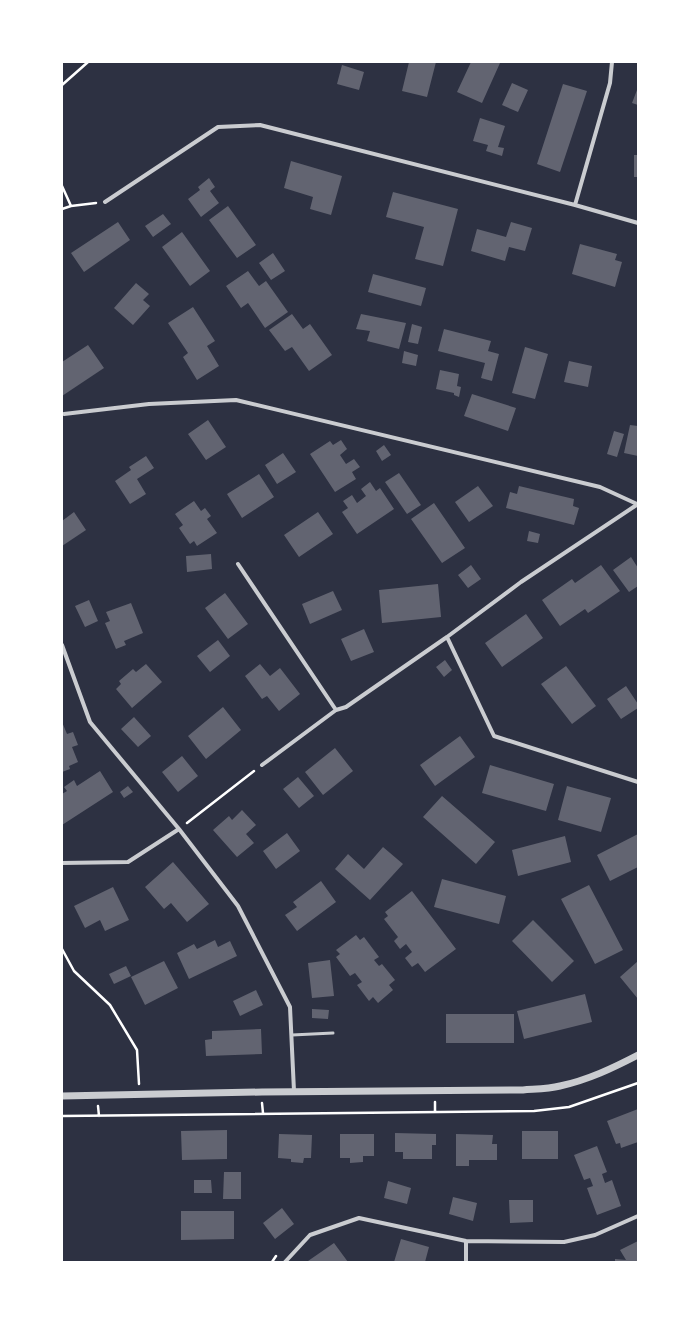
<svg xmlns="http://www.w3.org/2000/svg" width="700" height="1324" font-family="'Crimson Pro',serif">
	<rect width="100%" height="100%" fill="#2d3142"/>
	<path fill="#626471" d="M409 62H436L427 97 402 91Z
		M471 62 500 63 482 103 457 92Z
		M342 65 364 72 359 90 337 84Z
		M512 83 528 90 518 112 502 105Z
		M563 84 587 91 560 172 537 164Z
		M637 90H638V105L632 103Z
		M480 118 505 126 498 147 504 148 502 156 486 151 488 145 473 141Z
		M634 155H638V177H634Z
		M291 161 342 176 331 215 310 209 313 197 284 188Z
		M209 178 215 187 210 191 219 203 201 217 188 199 200 190 198 187Z
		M393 192 458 209 443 266 415 259 424 227 386 217Z
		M228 206 256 245 237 258 209 220Z
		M163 214 171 224 153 237 145 226Z
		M118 222 130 240 84 272 71 253Z
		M511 222 532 228 525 251 509 247 505 261 471 251 477 229 506 237Z
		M182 232 210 271 190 286 162 247Z
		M580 244 617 254 615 260 622 262 615 287 572 274Z
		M273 253 285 271 271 280 259 263Z
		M248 271 259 286 266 281 288 312 265 328 248 303 241 308 226 286Z
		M373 274 426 288 421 306 368 292Z
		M136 283 149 294 143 300 150 306 133 325 114 308Z
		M193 307 215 341 207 346 219 366 197 380 183 357 188 353 168 323Z
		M292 314 303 329 310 324 332 355 309 371 292 347 285 351 269 330Z
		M361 314 406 323 399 349 367 341 370 331 356 329Z
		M412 324 422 327 418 344 408 342Z
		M444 329 491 341 488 351 499 354 492 381 481 378 485 363 438 351Z
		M88 345 104 368 62 396V362Z
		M525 347 548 354 535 399 512 393Z
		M404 351 418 355 416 366 402 363Z
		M569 361 592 366 588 387 564 382Z
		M440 370 459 374 457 386 461 387 459 397 454 395V393L436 389Z
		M472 394 516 408 508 431 464 416Z
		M208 420 226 447 206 460 188 434Z
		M630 425 638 426V456L624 453Z
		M614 431 624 434 617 457 607 454Z
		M341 440 347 449 340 455 346 464 354 459 360 467 352 472 356 479 335 492 310 454 330 441 333 445Z
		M384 445 391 455 382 461 376 451Z
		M283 453 296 472 277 484 265 465Z
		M146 456 154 468 137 479 146 494 130 504 115 481 131 470 129 467Z
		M399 473 421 505 407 514 385 482Z
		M259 474 274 497 242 518 227 494Z
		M370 482 376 491 380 488 394 509 357 534 342 512 348 508 343 501 352 495 357 503 366 496 361 489Z
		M478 486 493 506 469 522 455 502Z
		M519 486 574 499 573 506 579 508 574 525 506 508 510 492 517 494Z
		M194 501 201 511 205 508 211 516 207 519 217 533 197 546 194 541 190 544 179 528 183 525 175 514Z
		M434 503 465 548 442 563 411 519Z
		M74 512 86 530 62 546V521Z
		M318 512 333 534 299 557 284 535Z
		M529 531 540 534 538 543 527 541Z
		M211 554 212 569 187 572 186 556Z
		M631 557 638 568V586L629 592 613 570Z
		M471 565 481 579 468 588 458 575Z
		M601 565 620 591 588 613 585 609 560 626 542 600 572 579 575 583Z
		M438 584 441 617 382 623 379 590Z
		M333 591 342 610 310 624 302 604Z
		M225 593 248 624 228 639 205 608Z
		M89 600 98 621 85 627 75 606Z
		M131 603 143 633 124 641 126 645 116 649 105 623 110 621 106 612Z
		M526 614 543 638 502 667 485 643Z
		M364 629 374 652 351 661 341 639Z
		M218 640 230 656 210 672 197 656Z
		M445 660 452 670 444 677 436 667Z
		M146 664 162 682 132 708 116 689 121 684 119 681 133 669 136 672Z
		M260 664 270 676 280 668 300 694 279 711 267 696 262 699 245 676Z
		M566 666 596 706 572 724 541 684Z
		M626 686 638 704V708L621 719 607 699Z
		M223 707 241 730 206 759 188 736Z
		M134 717 151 736 138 747 121 729Z
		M62 722 67 734 73 732 78 745 72 747 78 762 69 766 70 769 62 772Z
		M460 736 475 757 435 786 420 765Z
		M335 748 353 771 323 795 305 772Z
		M182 756 198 776 178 792 162 772Z
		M490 765 554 784 546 811 482 793Z
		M100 771 113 792 62 825V794L67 791 64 787 74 780 77 786Z
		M298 777 314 796 299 808 283 789Z
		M128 786 133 792 124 798 120 792Z
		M567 786 611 798 601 832 558 820Z
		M442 796 495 842 476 864 423 817Z
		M242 810 256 825 246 834 254 843 237 857 213 830 229 816 232 820Z
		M287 833 300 851 276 869 263 851Z
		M638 834V867L610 881 597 855Z
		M565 836 571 862 518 876 512 850Z
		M383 847 403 864 370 900 335 869 348 854 364 869Z
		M173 862 209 904 187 922 171 903 164 909 145 887Z
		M442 879 506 896 499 924 434 907Z
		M321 881 336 902 297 931 285 915 297 907 293 902Z
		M589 885 623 950 595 964 561 899Z
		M113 887 129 920 105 931 100 920 85 928 74 906Z
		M412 891 456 949 425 972 418 963 412 967 405 958 412 952 406 944 400 949 394 941 398 937 384 919 388 916 385 912Z
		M533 920 574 961 552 982 512 941Z
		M356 935 360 940 364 937 379 957 374 960 379 966 382 964 395 980 389 985 393 990 378 1003 373 997 369 1001 357 985 362 982 355 973 350 976 336 957 340 954 336 950Z
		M215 940 218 947 230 941 237 956 189 979 177 953 194 944 197 949Z
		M330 960 334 996 312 998 308 963Z
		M164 961 178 988 145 1005 131 977Z
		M638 961V999L620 977Z
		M126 966 131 976 114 984 109 974Z
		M256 990 263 1005 240 1016 233 1001Z
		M585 994 592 1022 524 1039 517 1011Z
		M312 1009 329 1010 328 1019 312 1018Z
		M446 1014H514V1043H446Z
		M261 1029 262 1054 206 1056 205 1040 212 1039V1031Z
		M638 1109V1142L621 1148 620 1143 616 1144 607 1121Z
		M227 1130V1159L182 1160 181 1131Z
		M522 1131H558V1159H522Z
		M395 1133 436 1134V1145H432V1159H403V1152H395Z
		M279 1134 312 1135 311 1158H304L303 1163 291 1162V1159L278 1158Z
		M340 1134H374V1156H363V1162L350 1163V1158H340Z
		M456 1134 493 1135 492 1144H497V1160H469V1166H456Z
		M597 1146 607 1172 602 1174 605 1183 612 1180 621 1206 597 1215 587 1188 593 1186 590 1178 584 1180 574 1155Z
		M224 1172H241V1199H223Z
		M194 1180H211L212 1193H194Z
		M388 1181 411 1188 407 1204 384 1198Z
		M453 1197 477 1203 473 1221 449 1214Z
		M509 1200H533V1222L510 1223Z
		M282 1208 294 1224 275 1239 263 1223Z
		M181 1211H234V1239L181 1240Z
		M401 1239 429 1247 425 1262H394Z
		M638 1241V1262H615V1259L626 1260 620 1250Z
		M334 1243 348 1262H309L308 1261Z"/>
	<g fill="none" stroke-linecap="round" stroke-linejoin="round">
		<path stroke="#fff" stroke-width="2.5" d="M62 85 88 62
			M62 186 71 206 62 209
			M71 206 96 203
			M187 823 254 771
			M62 949 74 971 110 1005 137 1050 139 1084
			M262 1103 263 1113
			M98 1106 99 1116
			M435 1112V1102
			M62 1116 534 1111 569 1107 638 1083
			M272 1262 276 1256"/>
		<path stroke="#caccd0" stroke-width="3" d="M292 1035 333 1033"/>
		<path stroke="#caccd0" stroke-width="4" d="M105 202 218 127 260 125 575 205 638 223
			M575 205 610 83 612 62
			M64 414 149 404 236 400 600 487 637 504
			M238 564 336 710
			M447 637 494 736 638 782
			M62 645 90 722 179 829 238 906 290 1007 294 1091
			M262 765 336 710 346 707 447 637 521 582 638 504
			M62 863 128 862 179 829
			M285 1262 310 1235 359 1218 466 1241 564 1242 595 1235 638 1216
			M466 1262V1241"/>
		<path stroke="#caccd0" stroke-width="7" d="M62 1096 262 1092 523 1090C535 1089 548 1089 560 1086 588 1080 613 1068 638 1055"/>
	</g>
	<rect width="700" height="1324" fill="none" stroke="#ffffff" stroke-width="126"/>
</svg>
